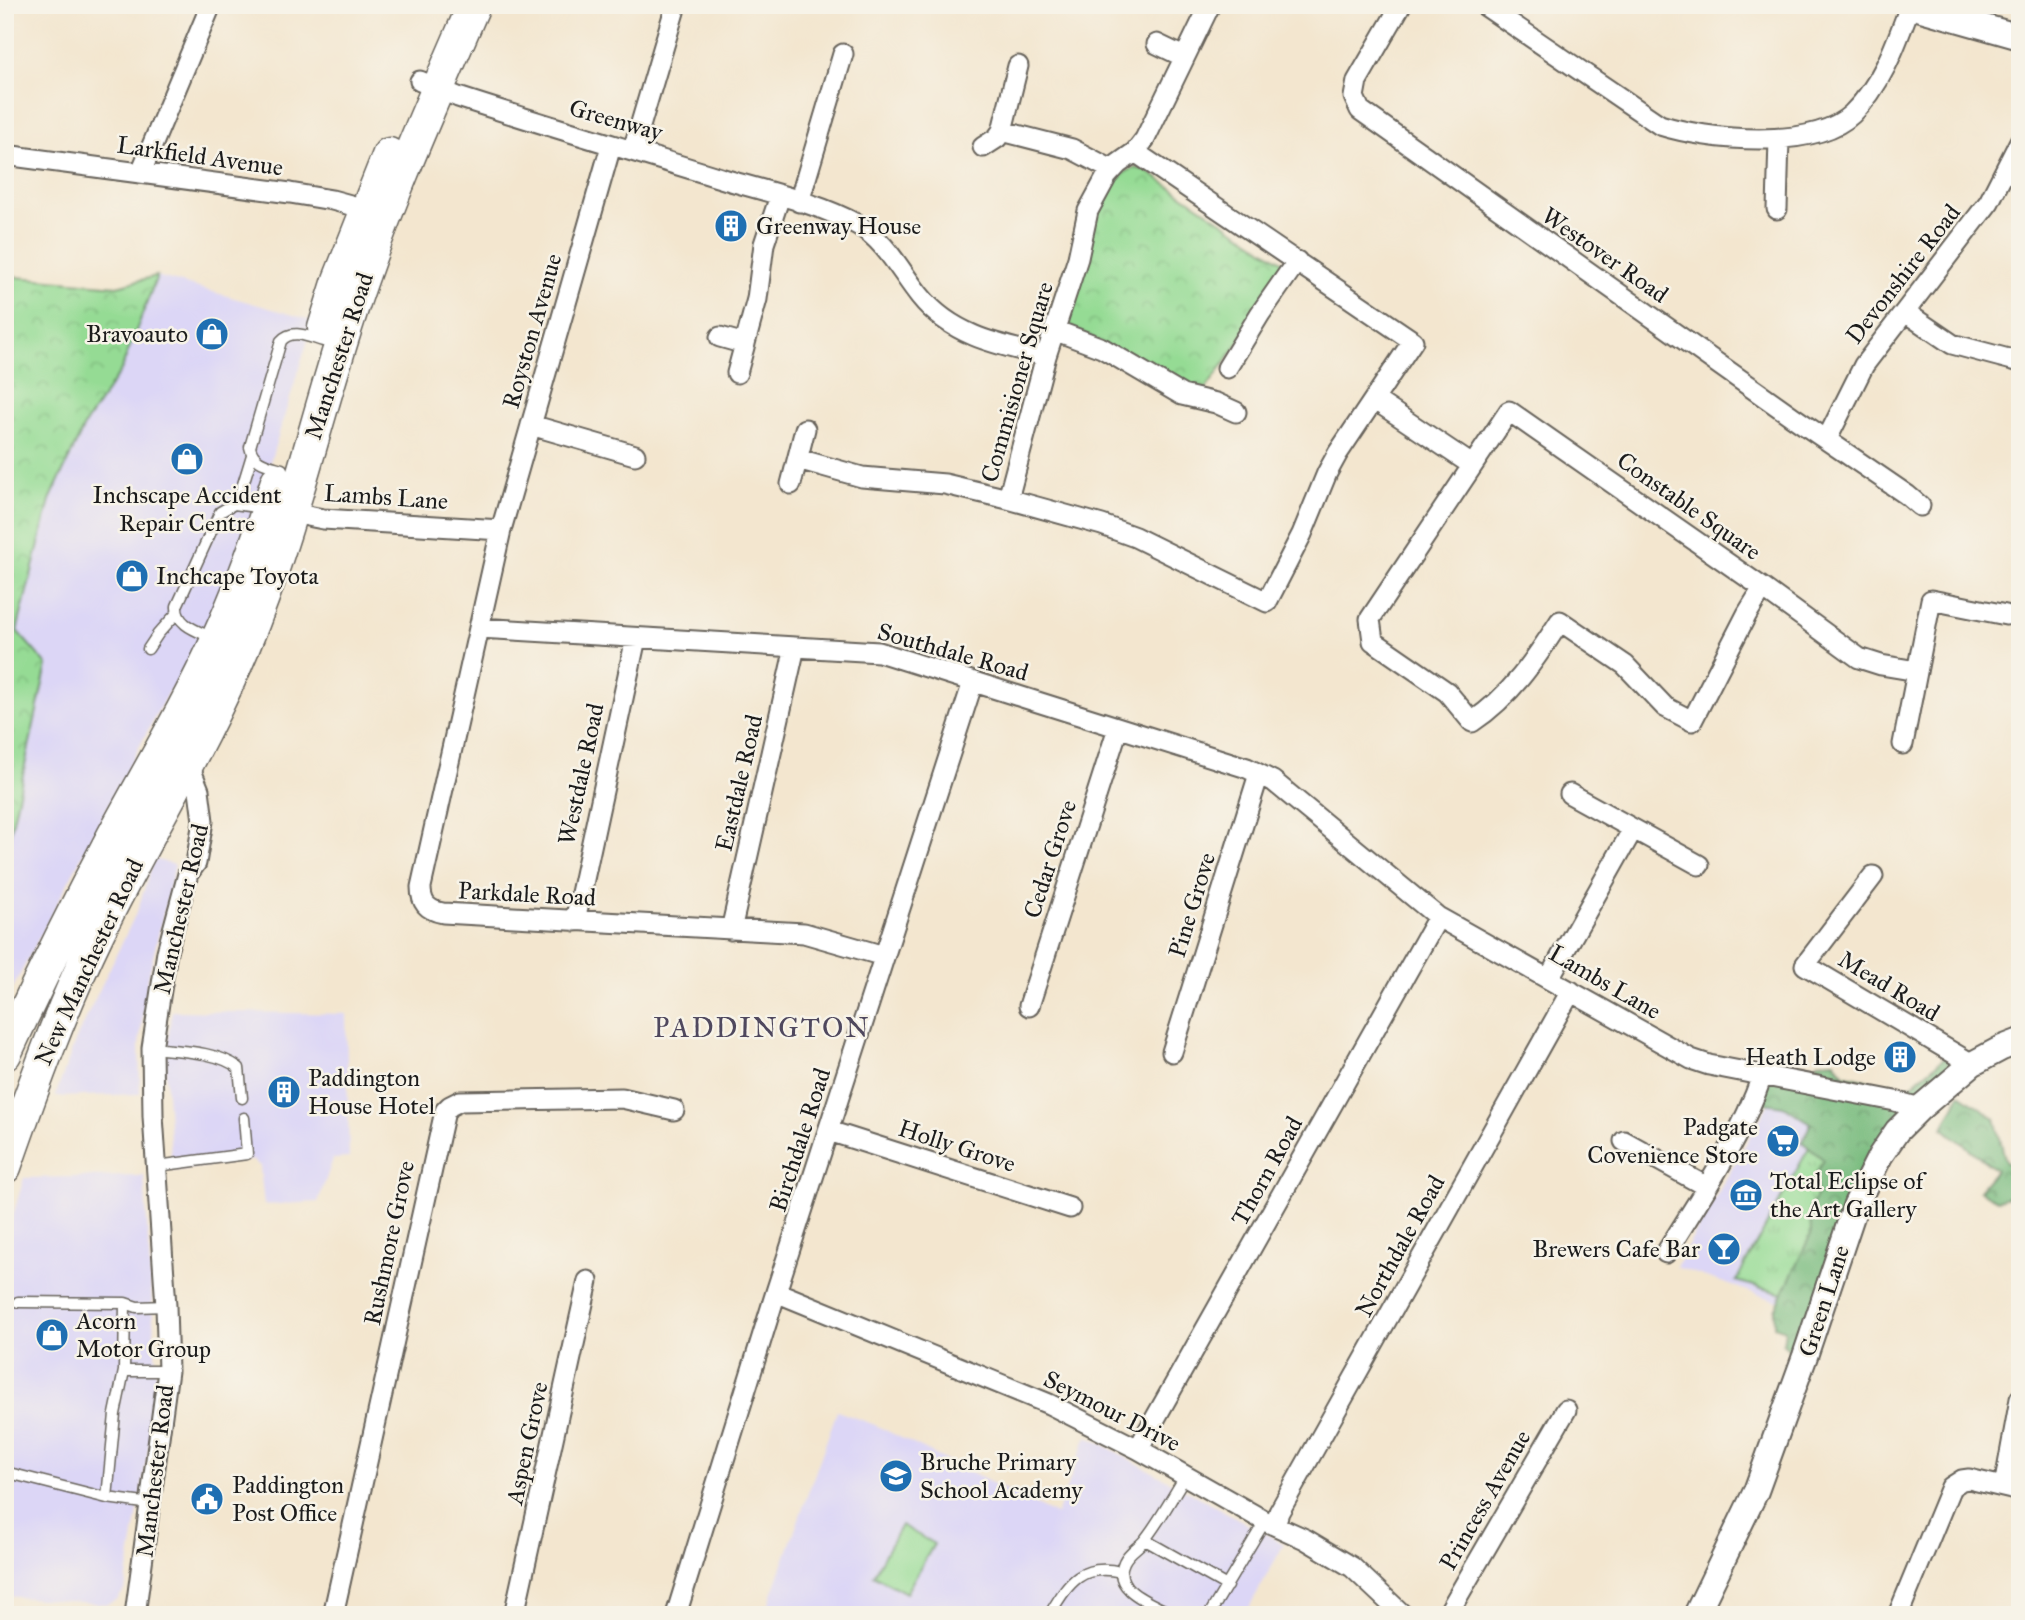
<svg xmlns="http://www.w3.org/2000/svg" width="2025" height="1620" font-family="'IM FELL Great Primer',serif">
	<defs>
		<pattern id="grass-tufts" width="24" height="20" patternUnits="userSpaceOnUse" patternTransform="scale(1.75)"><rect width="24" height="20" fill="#95db94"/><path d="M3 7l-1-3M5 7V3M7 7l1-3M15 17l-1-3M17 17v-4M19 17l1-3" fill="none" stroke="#80bb7f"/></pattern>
		<pattern id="forest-crowns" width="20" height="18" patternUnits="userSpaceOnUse" patternTransform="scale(1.75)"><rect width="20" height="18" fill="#78bb7e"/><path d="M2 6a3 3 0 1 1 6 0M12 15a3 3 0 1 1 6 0" fill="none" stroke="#629766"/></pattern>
		<pattern id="park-crowns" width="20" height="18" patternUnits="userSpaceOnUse" patternTransform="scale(1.75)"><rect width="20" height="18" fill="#95db94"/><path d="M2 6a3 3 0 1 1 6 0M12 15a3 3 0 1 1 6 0" fill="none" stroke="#80bb7f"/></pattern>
	</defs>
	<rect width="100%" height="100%" fill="#f7f3e8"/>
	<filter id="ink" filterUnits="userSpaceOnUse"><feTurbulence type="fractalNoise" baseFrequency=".0143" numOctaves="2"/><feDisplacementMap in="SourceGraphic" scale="14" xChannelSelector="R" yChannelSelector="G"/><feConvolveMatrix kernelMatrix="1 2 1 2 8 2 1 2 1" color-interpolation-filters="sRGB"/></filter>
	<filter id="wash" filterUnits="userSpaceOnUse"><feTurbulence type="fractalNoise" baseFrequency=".00686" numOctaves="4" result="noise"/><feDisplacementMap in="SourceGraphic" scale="28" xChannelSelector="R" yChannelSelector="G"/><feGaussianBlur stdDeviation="1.57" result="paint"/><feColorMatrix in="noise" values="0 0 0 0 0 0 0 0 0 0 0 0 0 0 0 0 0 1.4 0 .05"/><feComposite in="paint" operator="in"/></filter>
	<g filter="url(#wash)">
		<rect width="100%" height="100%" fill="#f3e6cf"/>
		<path fill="#dcd6f6" d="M157 276 314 321 255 510 193 661 168 692 5 1003V857L16 802 17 631 50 500 85 424 121 370Z
			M154 859 175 865 148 978 139 1045 140 1094 55 1097 76 1039 138 909Z
			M172 1011 346 1014 349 1158 333 1159 318 1202 264 1205 260 1166 252 1160 172 1171 165 1061Z
			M1777 1089 1897 1110 1808 1311 1676 1267Z
			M144 1176 156 1367 154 1414 125 1589 117 1600 106 1604 5 1596V1243L24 1178Z
			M837 1411 875 1425 1056 1515 1087 1436 1284 1544 1247 1611 1253 1615H765Z"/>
		<path fill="url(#grass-tufts)" stroke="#587c58" stroke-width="2" d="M1829 1111 1884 1120 1809 1301 1736 1281Z"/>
		<path fill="url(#forest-crowns)" stroke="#4a6c4d" stroke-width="2" d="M1945 1057 1960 1069 1898 1117 1809 1351 1791 1353 1783 1343 1785 1330 1774 1326 1775 1310 1811 1234 1810 1209 1817 1194 1815 1175 1824 1160 1802 1142 1811 1123 1783 1106 1758 1102 1766 1080 1808 1075 1818 1062 1835 1061 1844 1075C1865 1077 1883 1086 1904 1091Z
			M1960 1094 1995 1118 2006 1163H2020V1194L1997 1200 1979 1190 1996 1170 1943 1128Z"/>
		<path fill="url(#park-crowns)" stroke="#587c58" stroke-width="2" d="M1135 168 1145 170 1286 264 1235 348 1204 392 1189 391 1071 326 1067 318C1077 282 1096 176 1135 168Z
			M5 276 117 286 157 276 121 370 85 424 50 500 17 631 47 665 5 857Z"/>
		<path fill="#95db94" stroke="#587c58" stroke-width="2" d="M901 1525 934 1544 906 1593 873 1575Z"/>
	</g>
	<g filter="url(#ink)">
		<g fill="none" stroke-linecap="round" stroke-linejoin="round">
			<defs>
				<path id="service" d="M282 469C269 465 253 463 250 447L281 341C292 328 309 337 323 341
					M237 504 252 455
					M215 639C199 631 176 626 177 606L220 512 234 504 264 508
					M148 649 158 634 176 614
					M152 1048C179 1051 217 1051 239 1068L242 1098
					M157 1166 247 1154 244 1118
					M18 1302 125 1303
					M124 1371H168
					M5 1472 107 1498
					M151 1504 107 1498 115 1414 124 1371 125 1303 137 1307 166 1306
					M1145 1540 1227 1586
					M1051 1612C1069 1582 1082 1563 1121 1572
					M1174 1615C1154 1604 1110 1591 1124 1562 1129 1551 1140 1547 1146 1538 1161 1519 1172 1497 1185 1477
					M1209 1615 1265 1521"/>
				<path id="minor" d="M1401 5 1357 81 1354 97 1360 110 1793 417 1907 495 1920 506
					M1484 5 1660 125C1707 140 1813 151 1852 114 1882 85 1896 44 1910 6
					M1157 44 1184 57
					M420 81 458 97C547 126 637 152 727 180 768 192 821 204 858 225 886 241 900 271 920 296 952 336 999 345 1046 356
					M1002 131 1072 149 1112 170
					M611 146 501 530 421 887C421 903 427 910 443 913L804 933 884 956
					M983 147 997 138 1002 131 1018 66
					M633 150 676 5
					M1135 152 1413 341 1338 453 1327 473 1302 534 1267 602 1135 537 1102 525 1008 499 1046 356 1078 258 1088 211 1107 176 1118 164 1135 152 1145 139 1210 5
					M5 155 290 193 332 200 376 212
					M141 172 211 5
					M799 202 843 54
					M1777 209 1779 139
					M1905 312 1952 344 2020 362
					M1054 330 1102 348 1182 395 1216 403 1236 412
					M720 337 745 344
					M1227 368 1260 314 1297 261
					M737 373 757 299 764 244 780 196
					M1375 400 1472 465
					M1509 411 1763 588 1747 614 1692 721 1665 707 1625 665 1560 621C1535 660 1511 696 1472 722L1447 692 1373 641 1370 619Z
					M531 425 635 455
					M1827 439 1864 365 1989 202 2020 141
					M798 459 862 477 945 484 1008 499
					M791 484 805 429
					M282 511 323 519 501 530
					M1763 588 1859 658 1881 665 1917 671
					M479 628 879 652 1247 768 1273 781 1438 917 1691 1059 1709 1065 1895 1101 1920 1108
					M1903 744 1931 600 2006 615
					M1570 794 1699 865
					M1873 876 1805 965 1972 1064
					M575 921 636 638
					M731 930 795 647
					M1549 978 1633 829
					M1029 1006 1118 728
					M1172 1052 1259 774
					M829 1131 1070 1208
					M1624 1141 1707 1187
					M1666 1253C1701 1196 1740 1140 1762 1076
					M776 1292 1049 1404 1138 1449 1265 1521 1305 1539 1352 1567 1403 1615
					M1138 1449 1438 917
					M2004 1487 2020 1399
					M1275 1525 1279 1512 1571 991
					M135 1615 168 1371 166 1306 153 1116 152 1048 167 952 188 874 196 863 203 821 199 790 188 763
					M333 1615 445 1111 450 1106 460 1101 622 1098 674 1110
					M514 1615 588 1281
					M676 1615 776 1292 973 682
					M1447 1615 1566 1410
					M1898 1615 1951 1487 1962 1480 1969 1479 2020 1491"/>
				<path id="tertiary" d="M1907 5 2020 37
					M1696 1615 1756 1491 1805 1356 1856 1204 1880 1156 1897 1131 1920 1108 1972 1064 2002 1048 2020 1041"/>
				<path id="primary" d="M324 328 339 280 389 154
					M5 1054C39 980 75 908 113 836 148 771 187 707 217 640 241 588 260 535 277 481
					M5 1167C33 1087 61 1009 98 933 145 836 203 745 244 646 288 541 313 429 348 321 382 214 429 109 474 5"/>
			</defs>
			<use href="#service" stroke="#67635b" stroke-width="13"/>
			<use href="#minor" stroke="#67635b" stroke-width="23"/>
			<use href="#tertiary" stroke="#67635b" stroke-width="28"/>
			<use href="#primary" stroke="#67635b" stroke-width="35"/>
			<use href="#service" stroke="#fff" stroke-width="10"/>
			<use href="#minor" stroke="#fff" stroke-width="19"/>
			<use href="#tertiary" stroke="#fff" stroke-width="24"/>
			<use href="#primary" stroke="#fff" stroke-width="32"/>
		</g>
	</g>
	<defs>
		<symbol id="building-disc" viewBox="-11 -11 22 22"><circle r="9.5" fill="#1f6fb2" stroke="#f7f3e8"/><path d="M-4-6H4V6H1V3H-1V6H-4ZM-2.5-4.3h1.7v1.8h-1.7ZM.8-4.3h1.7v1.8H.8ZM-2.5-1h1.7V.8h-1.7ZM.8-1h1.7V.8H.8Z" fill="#fff"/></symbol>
		<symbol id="shop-disc" viewBox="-11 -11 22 22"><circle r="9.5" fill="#1f6fb2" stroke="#f7f3e8"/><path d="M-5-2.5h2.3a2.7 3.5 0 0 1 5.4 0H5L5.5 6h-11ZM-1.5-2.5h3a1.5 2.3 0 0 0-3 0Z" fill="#fff"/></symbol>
		<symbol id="supermarket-disc" viewBox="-11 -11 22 22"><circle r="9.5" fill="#1f6fb2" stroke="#f7f3e8"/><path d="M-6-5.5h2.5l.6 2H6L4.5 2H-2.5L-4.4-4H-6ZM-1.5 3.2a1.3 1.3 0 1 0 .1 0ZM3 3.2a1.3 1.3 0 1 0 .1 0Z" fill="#fff"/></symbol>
		<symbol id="museum-disc" viewBox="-11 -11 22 22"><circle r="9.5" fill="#1f6fb2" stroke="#f7f3e8"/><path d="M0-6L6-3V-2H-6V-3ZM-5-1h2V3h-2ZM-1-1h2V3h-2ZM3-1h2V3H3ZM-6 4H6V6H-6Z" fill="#fff"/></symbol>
		<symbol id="bar-disc" viewBox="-11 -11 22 22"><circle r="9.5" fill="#1f6fb2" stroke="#f7f3e8"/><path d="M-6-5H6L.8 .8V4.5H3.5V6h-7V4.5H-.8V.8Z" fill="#fff"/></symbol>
		<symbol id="school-disc" viewBox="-11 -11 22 22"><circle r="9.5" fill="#1f6fb2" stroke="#f7f3e8"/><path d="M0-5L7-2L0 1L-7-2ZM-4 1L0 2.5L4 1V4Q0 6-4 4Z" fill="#fff"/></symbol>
		<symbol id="civic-disc" viewBox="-11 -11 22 22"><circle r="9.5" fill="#1f6fb2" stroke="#f7f3e8"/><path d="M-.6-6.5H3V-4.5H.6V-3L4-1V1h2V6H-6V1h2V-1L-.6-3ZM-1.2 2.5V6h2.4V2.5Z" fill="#fff"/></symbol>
	</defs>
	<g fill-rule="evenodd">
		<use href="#building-disc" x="712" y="207" width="38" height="38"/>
		<use href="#shop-disc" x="193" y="315" width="38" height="38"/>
		<use href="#shop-disc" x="168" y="440" width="38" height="38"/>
		<use href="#shop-disc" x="113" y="557" width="38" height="38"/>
		<use href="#building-disc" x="1881" y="1038" width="38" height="38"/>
		<use href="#building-disc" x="265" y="1073" width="38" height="38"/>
		<use href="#supermarket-disc" x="1764" y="1122" width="38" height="38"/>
		<use href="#museum-disc" x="1727" y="1176" width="38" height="38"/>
		<use href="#bar-disc" x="1705" y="1230" width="38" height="38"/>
		<use href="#shop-disc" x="33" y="1316" width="38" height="38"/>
		<use href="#school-disc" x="877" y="1457" width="38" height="38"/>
		<use href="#civic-disc" x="188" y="1480" width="38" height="38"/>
	</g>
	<g text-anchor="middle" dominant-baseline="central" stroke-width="5" stroke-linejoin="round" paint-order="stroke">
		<g font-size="24" fill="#1c1c1c" stroke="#f7f3e8">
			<text transform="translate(616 120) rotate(16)">Greenway</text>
			<text transform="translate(200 156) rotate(8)">Larkfield Avenue</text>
			<text transform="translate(1605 255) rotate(35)">Westover Road</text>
			<text transform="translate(1903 274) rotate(-52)">Devonshire Road</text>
			<text transform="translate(532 331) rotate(-74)">Royston Avenue</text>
			<text transform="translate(339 356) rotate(-72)">Manchester Road</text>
			<text transform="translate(1017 382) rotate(-74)">Commisioner Square</text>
			<text transform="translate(386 497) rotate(4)">Lambs Lane</text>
			<text transform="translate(1689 506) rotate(35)">Constable Square</text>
			<text transform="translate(953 652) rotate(16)">Southdale Road</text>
			<text transform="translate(581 774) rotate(-78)">Westdale Road</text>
			<text transform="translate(739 783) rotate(-77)">Eastdale Road</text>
			<text transform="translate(1050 859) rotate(-72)">Cedar Grove</text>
			<text transform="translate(527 894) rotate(3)">Parkdale Road</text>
			<text transform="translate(1192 905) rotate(-73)">Pine Grove</text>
			<text transform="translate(181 909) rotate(-77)">Manchester Road</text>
			<text transform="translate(89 962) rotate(-65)">New Manchester Road</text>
			<text transform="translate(1605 982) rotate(30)">Lambs Lane</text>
			<text transform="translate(1889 986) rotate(31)">Mead Road</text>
			<text transform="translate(800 1140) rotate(-72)">Birchdale Road</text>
			<text transform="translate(957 1146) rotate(18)">Holly Grove</text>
			<text transform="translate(1267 1171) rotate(-61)">Thorn Road</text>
			<text transform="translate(389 1243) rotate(-78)">Rushmore Grove</text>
			<text transform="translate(1400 1246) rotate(-61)">Northdale Road</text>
			<text transform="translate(1824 1301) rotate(-72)">Green Lane</text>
			<text transform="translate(1112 1411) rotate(27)">Seymour Drive</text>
			<text transform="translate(527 1443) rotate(-78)">Aspen Grove</text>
			<text transform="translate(155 1471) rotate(-83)">Manchester Road</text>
			<text transform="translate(1485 1500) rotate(-60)">Princess Avenue</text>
		</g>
		<g font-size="24" fill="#1c1c1c" stroke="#f7f3e8" text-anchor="start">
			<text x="756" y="226">Greenway House</text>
			<text x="188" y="334" text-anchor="end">Bravoauto</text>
			<text x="187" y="495" text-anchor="middle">Inchscape Accident<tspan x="187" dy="28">Repair Centre</tspan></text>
			<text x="156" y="576">Inchcape Toyota</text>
			<text x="1876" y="1057" text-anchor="end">Heath Lodge</text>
			<text x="308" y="1078">Paddington<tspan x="308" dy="28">House Hotel</tspan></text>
			<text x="1758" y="1127" text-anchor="end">Padgate<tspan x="1758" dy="28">Covenience Store</tspan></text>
			<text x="1770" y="1181">Total Eclipse of<tspan x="1770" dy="28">the Art Gallery</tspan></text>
			<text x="1700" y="1249" text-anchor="end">Brewers Cafe Bar</text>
			<text x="76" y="1321">Acorn<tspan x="76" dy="28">Motor Group</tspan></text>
			<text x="920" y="1462">Bruche Primary<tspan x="920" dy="28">School Academy</tspan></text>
			<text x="232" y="1485">Paddington<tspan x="232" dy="28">Post Office</tspan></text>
		</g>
		<g font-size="28" letter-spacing="2" fill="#4f485e" stroke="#f7f3e8">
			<text x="762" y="1027">PADDINGTON</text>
		</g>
	</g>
	<rect width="2025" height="1620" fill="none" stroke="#f7f3e8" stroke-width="28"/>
</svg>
